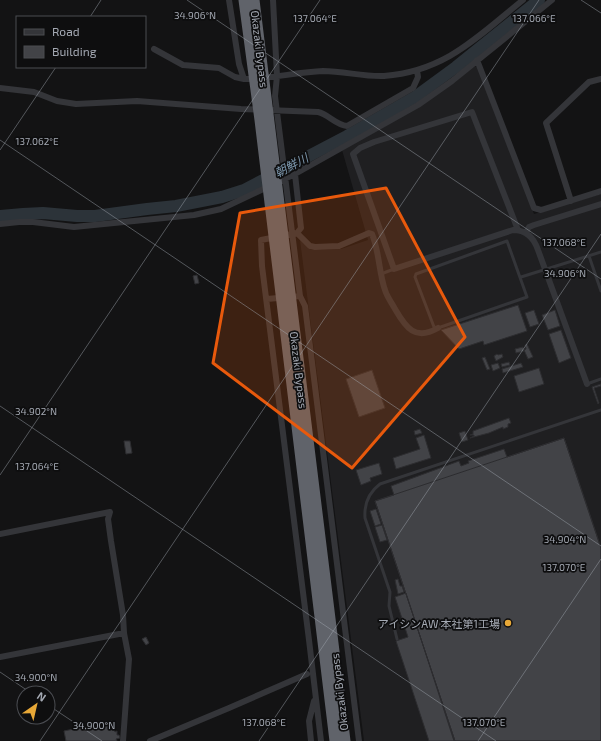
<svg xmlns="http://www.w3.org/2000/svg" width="601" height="741" font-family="'Exo 2','Noto Sans JP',sans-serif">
	<rect width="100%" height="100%" fill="#131314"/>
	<path fill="#1f1f21" d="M474 66 478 67 534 214 601 194V741H364L300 240 311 250 341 249 368 240 342 150 410 112Z"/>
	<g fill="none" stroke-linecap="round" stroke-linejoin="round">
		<path stroke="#2c3339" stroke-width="12" d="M0 216 23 214 43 213 77 216H95L147 209 176 206 222 197 244 190 347 136 415 97 456 67 539 0"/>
	</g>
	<path fill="#424347" stroke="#2d2d30" d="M197 275 199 283 195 284 193 276Z
		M518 305 527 331 484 345 483 341 459 349 441 330Z
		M534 310 539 324 530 327 525 313Z
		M555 310 560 326 548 330 542 315Z
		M561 330 571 358 559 363 549 334Z
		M527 344 533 357 528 359 524 350 526 349 525 345Z
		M523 347 524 351 516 353 515 349Z
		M497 354 498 355 502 354 503 357 496 361 494 356Z
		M485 357 490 369 487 370 482 358Z
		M509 362 510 365 502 367 501 364Z
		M498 363 500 368 493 371 491 365Z
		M521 363 523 367 503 373 502 369Z
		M539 368 544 384 519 392 514 376Z
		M372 370 385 408 359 417 346 379Z
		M601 384V386L594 388 599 403 598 404 592 387Z
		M509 418 511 423 508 424V427L503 429V427L489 433 470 438 474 436V435H470L473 434V431Z
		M420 429 422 433 415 435 414 431Z
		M465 431 468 440 462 442 459 433Z
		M424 435 431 458 396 469 393 458 420 449 416 438Z
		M564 438 601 548V741H455L375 501 394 495 391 486 459 461 461 466 469 463 468 461 504 449 507 457Z
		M564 438 601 548V741H455L375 501Z
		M124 441H130L132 453 126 454Z
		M379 463 382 474 370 478 371 481 361 485 356 470Z
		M376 509 381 524 375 526 370 511Z
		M382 525 387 540 380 542 375 527Z
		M398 579 400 586H402L404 592 398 594 395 580Z
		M406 593 454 741H429L396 641 408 637 395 597Z
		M146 637 149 643 146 645 142 639Z
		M112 721 115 732 117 731V735H119L120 738 116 739 117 741H66L64 731Z"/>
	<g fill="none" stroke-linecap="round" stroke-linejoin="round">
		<path stroke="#343539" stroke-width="3" d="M507 241 527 297 438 328 434 327 415 277 416 274Z
			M589 256 601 291
			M381 274 394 269
			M521 277 601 252
			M587 384 601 379
			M397 639 389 606 390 592 365 518C364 504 368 493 380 484L601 410"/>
		<path stroke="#343539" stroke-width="6" d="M229 0 239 64 244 79
			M273 0 277 76 275 96 300 296
			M154 49 183 65 219 68 235 77 244 79C271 79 297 72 323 71 344 71 364 77 384 76 446 71 477 37 523 0
			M477 60 534 208 541 210 601 191
			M0 88 34 92 57 101 76 104 137 101 241 109 318 112C328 114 336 125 347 126L413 88 418 77 417 70
			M295 174 301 228 297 233 261 240 262 266 309 640 321 741
			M571 201 546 123 589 82 601 79
			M0 224 19 222H33L74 227 194 215 221 209 295 174 418 105 452 81 552 0
			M518 230 472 112 374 142 360 148 353 154 394 269 513 230C526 230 534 238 538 250L587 384
			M297 233 310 246 315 247 339 246 369 233 372 234C379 250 379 273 385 290 387 297 392 303 395 309 406 328 415 341 438 328
			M526 233 529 227 534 225 601 204
			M267 299 300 296 305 306 359 741
			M0 534 110 512 108 519 111 541 123 615 124 633 129 659 123 741
			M0 657 124 633
			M150 741 229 708 307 674
			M311 741 309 721 314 701"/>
		<path stroke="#60636a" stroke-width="11" d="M244 0 260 120 335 741
			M254 0 345 741"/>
	</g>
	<path fill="#e8590c" fill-opacity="0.2" stroke="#e8590c" stroke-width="3" stroke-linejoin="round" d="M386 188 465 337 352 468 213 363 240 213Z"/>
	<path fill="none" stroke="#a5aab4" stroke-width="1" stroke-opacity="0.45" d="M187 0 601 279M581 0 601 13M90 17 101 0M0 140 601 546M0 150 56 67M0 406 496 741M0 475 320 0M0 672 31 693M48 705 102 741M40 741 539 0M259 741 601 234M478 741 601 559"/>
	<circle fill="#e8a837" stroke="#0e0e0f" stroke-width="1.5" cx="508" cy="623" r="4"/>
	<g text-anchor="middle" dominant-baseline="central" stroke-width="3.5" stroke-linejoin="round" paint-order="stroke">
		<g font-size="11" fill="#a5aab4" stroke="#0e0e0f">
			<text transform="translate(260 49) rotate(83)">Okazaki Bypass</text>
			<text transform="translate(299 370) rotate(83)">Okazaki Bypass</text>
			<text transform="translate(339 692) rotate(-97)">Okazaki Bypass</text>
		</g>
		<g font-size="11" fill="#a5aab4" stroke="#0e0e0f" text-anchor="end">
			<text x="500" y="623">アイシンAW 本社第1工場</text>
		</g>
		<g font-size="12" font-style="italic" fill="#7d98ae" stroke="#0e0e0f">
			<text transform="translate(291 165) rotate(-28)">朝鮮川</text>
		</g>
	</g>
	<g font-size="10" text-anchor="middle" fill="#a5aab4" stroke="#0e0e0f" stroke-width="3.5" stroke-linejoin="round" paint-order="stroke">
		<text x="195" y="19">34.906°N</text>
		<text x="534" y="22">137.066°E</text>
		<text x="315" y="22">137.064°E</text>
		<text x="37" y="145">137.062°E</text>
		<text x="564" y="246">137.068°E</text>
		<text x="565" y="277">34.906°N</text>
		<text x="36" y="415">34.902°N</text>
		<text x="37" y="470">137.064°E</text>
		<text x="565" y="543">34.904°N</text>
		<text x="564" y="571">137.070°E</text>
		<text x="36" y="681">34.900°N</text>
		<text x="264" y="726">137.068°E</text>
		<text x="484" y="726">137.070°E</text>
		<text x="94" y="729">34.900°N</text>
	</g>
	<rect x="16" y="16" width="130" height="52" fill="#0e0e0f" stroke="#4a4c51"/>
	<rect x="24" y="29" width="20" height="6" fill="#343539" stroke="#4a4c51"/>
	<text x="52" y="36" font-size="12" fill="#a5aab4">Road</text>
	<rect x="24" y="46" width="20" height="12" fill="#424347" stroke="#4a4c51"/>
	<text x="52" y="56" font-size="12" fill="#a5aab4">Building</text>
	<g transform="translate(36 705) rotate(34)"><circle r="19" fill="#0e0e0f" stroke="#4a4c51"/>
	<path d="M0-3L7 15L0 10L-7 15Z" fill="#e8a837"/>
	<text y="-6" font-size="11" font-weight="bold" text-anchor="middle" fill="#a5aab4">N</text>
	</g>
</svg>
